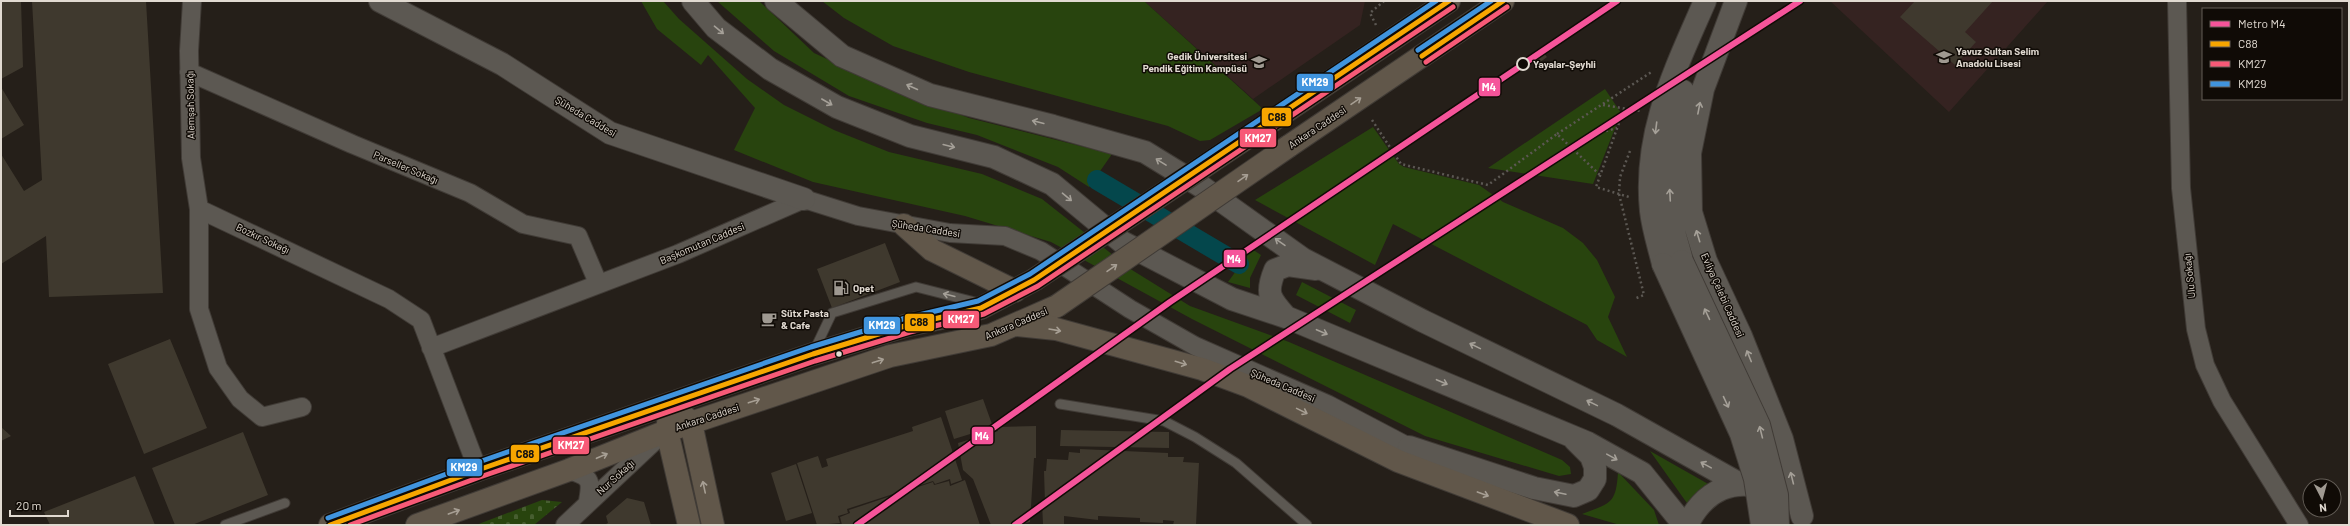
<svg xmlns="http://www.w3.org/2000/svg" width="2350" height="526" font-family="Barlow,sans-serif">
	<defs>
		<pattern id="cemetery-stones" width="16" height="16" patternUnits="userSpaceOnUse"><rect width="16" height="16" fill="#28440e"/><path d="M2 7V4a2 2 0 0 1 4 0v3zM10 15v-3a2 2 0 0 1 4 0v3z" fill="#475e30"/></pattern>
	</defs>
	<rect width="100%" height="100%" fill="#251f19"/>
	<path fill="#352321" d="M1144 1H1365L1360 25 1253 99Z
		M1830 1H2048L1949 112Z"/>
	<path fill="#28440e" d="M641 1H663L679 19 747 79 784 105 834 130 889 152 982 174 1042 199 1132 270 1190 306 1289 342 1562 460 1570 467 1571 474 1559 476 1425 436 1192 319 1051 242 965 216 813 182 734 150 755 108 708 55 701 65 657 29Z
		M717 1H759L814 53 881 84 969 118 1112 154 1089 187 1058 167 977 135 927 123 849 96 774 51Z
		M822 1H1144L1263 109 1210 140 1200 141 1168 126 969 72 893 46 844 18Z
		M1605 89 1621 113 1593 184 1488 168Z
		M1373 127 1399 164 1404 167 1479 185 1503 202 1563 228 1583 243 1597 260 1615 297 1608 317 1627 357 1597 340 1587 325 1393 224 1375 265 1255 200Z
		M1252 249 1261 255 1250 278V288L1228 282Z
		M1302 282 1356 310 1350 323 1296 295Z
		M1650 451 1710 485 1689 506Z
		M1618 472 1654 510 1659 525H1620L1582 514C1610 503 1616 505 1618 472Z"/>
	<path fill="url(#cemetery-stones)" d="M542 500 562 502 534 525H476Z"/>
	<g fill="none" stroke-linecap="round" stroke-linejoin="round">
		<path stroke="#04474c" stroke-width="20" d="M1097 180 1239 264"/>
	</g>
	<path fill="#3f392e" d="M1 1H21L23 67 1 79Z
		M32 1H146L163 293 49 297 46 236 1 264V154L24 191 42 180Z
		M1915 1H1993L1965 32 1976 42 1955 65 1900 17Z
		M1542 51 1547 57 1535 66 1530 61Z
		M1 87 24 125 1 139Z
		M885 243 900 282 832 308 817 269Z
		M170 339 207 428 144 454 108 364Z
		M983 399 993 427 954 439 945 411Z
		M941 417 962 480 951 484 950 479 935 484 933 481 847 509 848 513 838 516 840 523 817 525 797 463 818 456 822 468 828 466 826 459 913 431 912 427Z
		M1036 426V458H1034L1030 522 1019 525H991L973 479 963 470 958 443 998 431 997 427Z
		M1 427 11 436 1 441Z
		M1061 430 1169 432V448L1060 446Z
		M243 432 268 495 192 525H175L152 468Z
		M1080 449 1168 453V457H1184L1183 462 1199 463 1196 525H1173L1174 521 1163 520V523L1140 522V518L1098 516V520L1064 516V525L1043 524 1042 503H1045L1044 471H1046L1047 459 1068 460 1069 452 1080 453Z
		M796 464 812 513 786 521 771 473Z
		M135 476 155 525H50L44 512Z
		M965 480 980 525H842L840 517 850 513 849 510 933 482 934 485 949 481 950 486Z
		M627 498 644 502 651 525H604L608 523 606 516Z"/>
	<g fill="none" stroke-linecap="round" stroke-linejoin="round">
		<defs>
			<path id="service" d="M814 351 832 313 916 287 979 303
				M1060 404 1164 421 1195 437 1236 463 1307 525
				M225 525 285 503"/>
			<path id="minor" d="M192 1 189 51 191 158 199 209
				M2177 1 2181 188 2196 329 2205 365 2222 401 2299 525
				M189 72 352 144 470 193 523 224 578 236 598 283
				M431 348 678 254 804 199 858 216 950 233 1005 236 1041 251 1130 309 1195 346 1329 405 1409 447 1420 456
				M302 407 262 417 240 399 218 368 199 309V209L389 299 421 320 478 470
				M569 470C590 477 592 479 588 501
				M565 525 660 436"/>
			<path id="tertiary" d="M380 1 502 64 610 133 804 199
				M693 1 716 28 770 69 837 107 910 136 994 157 1052 184 1122 242 1232 299 1286 317 1588 443 1642 473 1684 525
				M776 1 842 56 930 95 1053 126 1145 152 1202 187 1303 259 1423 321 1617 415 1740 484
				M1736 1 1703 89 1690 153 1691 212 1706 261 1741 336 1782 439 1802 516
				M1682 261C1679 248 1674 235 1672 222 1666 179 1669 132 1683 91
				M1663 264C1659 247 1653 229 1651 211 1643 133 1675 70 1705 1
				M1286 317C1270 299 1265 294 1275 270L1288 265 1316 269
				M1409 447 1534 488 1574 496 1588 490 1595 479V467L1591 456 1575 440
				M1687 525C1699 501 1719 483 1748 485"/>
			<path id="primary" d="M1260 129 1449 1
				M1289 146 1503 1
				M904 225 932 250 1015 291
				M1017 325 1056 329 1202 369 1248 386 1398 461 1568 525
				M680 412 691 423 713 525
				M669 416 667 431 689 525
				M330 525 478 470 813 354 908 325 960 314 981 308 1034 280
				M417 525 569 470 667 431 890 356 991 335 1057 306"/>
		</defs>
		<use href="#service" stroke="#403b36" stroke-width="11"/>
		<use href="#minor" stroke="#403b36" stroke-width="20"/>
		<use href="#tertiary" stroke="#403b36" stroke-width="24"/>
		<use href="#primary" stroke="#403b36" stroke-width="24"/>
		<path stroke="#5c5853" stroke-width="2.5" stroke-dasharray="2 3" stroke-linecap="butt" d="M1376 25 1370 13 1384 1
			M1603 105 1641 111
			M1624 109 1596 187 1629 197
			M1372 120 1401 164 1488 185 1557 134 1600 175
			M1606 131 1617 128
			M1557 134 1653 71
			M1630 151 1620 177 1619 194 1644 295 1634 299"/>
		<use href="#service" stroke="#5c5852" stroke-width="9"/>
		<use href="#minor" stroke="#5c5852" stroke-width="18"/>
		<use href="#tertiary" stroke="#5c5852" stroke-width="22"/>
		<use href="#primary" stroke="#61574a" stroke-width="22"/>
		<defs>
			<path id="tertiary-bridge" d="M1682 261 1759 425 1777 495 1778 525
				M1663 264 1741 434 1755 479 1762 525"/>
			<path id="primary-bridge" d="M1034 280 1260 129
				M1057 306 1289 146"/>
		</defs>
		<use href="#tertiary-bridge" stroke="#403b36" stroke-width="24" stroke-linecap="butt"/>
		<use href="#primary-bridge" stroke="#403b36" stroke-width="24" stroke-linecap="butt"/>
		<use href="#tertiary-bridge" stroke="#5c5852" stroke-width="22"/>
		<use href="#primary-bridge" stroke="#61574a" stroke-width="22"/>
		<defs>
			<path id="bus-1" d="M1422 56 1503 1
				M330 525 478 470 813 354 908 325 981 308 1034 280 1449 1"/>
			<path id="bus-2" d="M1426 62 1507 7
				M350 525 480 477 815 361 910 332 984 314 1038 286 1453 7"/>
			<path id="bus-3" d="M1418 50 1491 1
				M328 518 476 463 811 347 906 318 978 301 1030 274 1436 1"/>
		</defs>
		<use href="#bus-1" stroke="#100b06" stroke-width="8"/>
		<use href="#bus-2" stroke="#100b06" stroke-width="8"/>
		<use href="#bus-3" stroke="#100b06" stroke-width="8"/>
		<use href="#bus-1" stroke="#f7a600" stroke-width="5"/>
		<use href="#bus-2" stroke="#f75a77" stroke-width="5"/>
		<use href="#bus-3" stroke="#4094de" stroke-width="5"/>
		<defs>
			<path id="metro-1" d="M857 525 1170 302 1617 1
				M1015 525 1230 369 1800 1"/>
		</defs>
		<use href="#metro-1" stroke="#100b06" stroke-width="9"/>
		<use href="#metro-1" stroke="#f5549a" stroke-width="6"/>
	</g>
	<defs><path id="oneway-shaft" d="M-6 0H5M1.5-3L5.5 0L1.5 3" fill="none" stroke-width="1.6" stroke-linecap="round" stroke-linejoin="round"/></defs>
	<g stroke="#a5a098">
		<use href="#oneway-shaft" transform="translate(719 30) rotate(40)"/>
		<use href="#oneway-shaft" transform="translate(912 87) rotate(-156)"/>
		<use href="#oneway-shaft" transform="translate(827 102) rotate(30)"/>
		<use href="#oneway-shaft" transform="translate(1699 108) rotate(-79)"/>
		<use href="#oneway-shaft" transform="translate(1038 122) rotate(-166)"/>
		<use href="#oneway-shaft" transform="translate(1656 128) rotate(97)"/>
		<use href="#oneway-shaft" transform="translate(949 146) rotate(14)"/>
		<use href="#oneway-shaft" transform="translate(1161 162) rotate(-148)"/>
		<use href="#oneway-shaft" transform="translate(1670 195) rotate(-93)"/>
		<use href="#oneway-shaft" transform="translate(1067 197) rotate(40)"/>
		<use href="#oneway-shaft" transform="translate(1698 236) rotate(-107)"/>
		<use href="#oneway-shaft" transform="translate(1280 242) rotate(-145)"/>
		<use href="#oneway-shaft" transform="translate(949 295) rotate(-166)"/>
		<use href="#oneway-shaft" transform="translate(1707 314) rotate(-115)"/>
		<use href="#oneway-shaft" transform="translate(1322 332) rotate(23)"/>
		<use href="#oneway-shaft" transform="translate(1475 346) rotate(-154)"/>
		<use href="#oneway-shaft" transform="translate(1749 356) rotate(-112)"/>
		<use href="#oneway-shaft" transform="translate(1442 382) rotate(23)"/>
		<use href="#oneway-shaft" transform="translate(1726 402) rotate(65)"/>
		<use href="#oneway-shaft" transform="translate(1592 403) rotate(-154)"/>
		<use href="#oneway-shaft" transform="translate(1761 432) rotate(-104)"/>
		<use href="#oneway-shaft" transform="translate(1612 457) rotate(29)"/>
		<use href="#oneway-shaft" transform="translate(1706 465) rotate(-151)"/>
		<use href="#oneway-shaft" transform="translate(1792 478) rotate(-104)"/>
		<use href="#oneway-shaft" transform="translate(1560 493) rotate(-168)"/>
	</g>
	<g stroke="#a79f94">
		<use href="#oneway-shaft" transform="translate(1356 101) rotate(-34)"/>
		<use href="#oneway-shaft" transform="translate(1243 178) rotate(-35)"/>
		<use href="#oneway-shaft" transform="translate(1112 268) rotate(-35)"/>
		<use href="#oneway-shaft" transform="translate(1055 330) rotate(10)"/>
		<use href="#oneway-shaft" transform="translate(878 361) rotate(-18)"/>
		<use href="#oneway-shaft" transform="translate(1181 363) rotate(17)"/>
		<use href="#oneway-shaft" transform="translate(754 401) rotate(-18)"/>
		<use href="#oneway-shaft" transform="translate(1302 411) rotate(26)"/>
		<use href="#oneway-shaft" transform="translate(602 456) rotate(-23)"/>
		<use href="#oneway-shaft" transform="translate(704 487) rotate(-102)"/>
		<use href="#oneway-shaft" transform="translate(1483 494) rotate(20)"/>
		<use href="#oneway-shaft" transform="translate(454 512) rotate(-20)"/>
	</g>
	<defs>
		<symbol id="school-bare" viewBox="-9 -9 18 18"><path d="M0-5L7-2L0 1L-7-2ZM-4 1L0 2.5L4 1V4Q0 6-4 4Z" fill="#9f9991" stroke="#100b06" stroke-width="2.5" paint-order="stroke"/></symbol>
		<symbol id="university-bare" viewBox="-9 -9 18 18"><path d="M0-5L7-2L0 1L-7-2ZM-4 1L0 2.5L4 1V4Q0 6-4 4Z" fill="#9f9991" stroke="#100b06" stroke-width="2.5" paint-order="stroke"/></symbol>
		<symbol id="fuel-bare" viewBox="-9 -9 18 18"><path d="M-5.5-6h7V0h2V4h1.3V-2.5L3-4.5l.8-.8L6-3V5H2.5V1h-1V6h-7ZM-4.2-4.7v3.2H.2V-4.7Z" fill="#9f9991" stroke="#100b06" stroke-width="2.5" paint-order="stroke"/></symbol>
		<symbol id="cafe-bare" viewBox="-9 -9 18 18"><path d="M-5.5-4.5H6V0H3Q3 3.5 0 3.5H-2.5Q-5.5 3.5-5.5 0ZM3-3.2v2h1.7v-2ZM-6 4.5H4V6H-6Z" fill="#9f9991" stroke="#100b06" stroke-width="2.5" paint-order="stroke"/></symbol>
	</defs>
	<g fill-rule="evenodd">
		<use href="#school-bare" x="1933" y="46" width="22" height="22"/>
		<use href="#university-bare" x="1248" y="51" width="22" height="22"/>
		<use href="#fuel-bare" x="830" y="277" width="22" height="22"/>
		<use href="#cafe-bare" x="758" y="308" width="22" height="22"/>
	</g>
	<circle fill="#100b06" stroke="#e1dad1" stroke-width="2" cx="1523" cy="64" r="6"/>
	<circle fill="#e1dad1" stroke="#100b06" stroke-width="1.5" cx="839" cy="354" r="3.5"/>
	<g text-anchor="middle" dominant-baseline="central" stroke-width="3" stroke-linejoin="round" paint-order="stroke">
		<g font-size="10" font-weight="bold" fill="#e1dad1" stroke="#100b06" text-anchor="start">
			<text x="1956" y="51">Yavuz Sultan Selim<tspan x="1956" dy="12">Anadolu Lisesi</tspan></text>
			<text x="1247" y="56" text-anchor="end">Gedik Üniversitesi<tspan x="1247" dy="12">Pendik Eğitim Kampüsü</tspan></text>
			<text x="853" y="288">Opet</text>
			<text x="781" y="313">Sütx Pasta<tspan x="781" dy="12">&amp; Cafe</tspan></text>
		</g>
		<g font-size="10" font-weight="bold" fill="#e1dad1" stroke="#100b06" text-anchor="start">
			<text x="1533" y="64">Yayalar-Şeyhli</text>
		</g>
		<g font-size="10" fill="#e1dad1" stroke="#100b06">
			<text transform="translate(190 105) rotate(-91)">Alemşah Sokağı</text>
			<text transform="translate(586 116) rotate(31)">Şüheda Caddesi</text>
			<text transform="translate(1317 127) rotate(-34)">Ankara Caddesi</text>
			<text transform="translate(406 167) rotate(23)">Parseller Sokağı</text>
			<text transform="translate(926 228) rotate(9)">Şüheda Caddesi</text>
			<text transform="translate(263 238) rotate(25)">Bozkır Sokağı</text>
			<text transform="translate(702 243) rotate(-23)">Başkomutan Caddesi</text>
			<text transform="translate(2189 276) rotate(-96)">Ulu Sokağı</text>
			<text transform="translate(1723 295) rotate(66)">Evliya Çelebi Caddesi</text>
			<text transform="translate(1016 323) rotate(-23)">Ankara Caddesi</text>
			<text transform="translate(1283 385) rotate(23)">Şüheda Caddesi</text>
			<text transform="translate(707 417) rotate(-18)">Ankara Caddesi</text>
			<text transform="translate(615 477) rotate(-42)">Nur Sokağı</text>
		</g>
	</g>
	<g stroke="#100b06" stroke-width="1.5">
		<rect x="1296" y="73" width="38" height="19" rx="4" fill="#4094de"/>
		<rect x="1478" y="77" width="23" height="20" rx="4" fill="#f5549a"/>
		<rect x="1261" y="107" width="31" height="20" rx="4" fill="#f7a600"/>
		<rect x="1239" y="128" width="38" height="20" rx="4" fill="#f75a77"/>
		<rect x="1223" y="249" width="23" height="19" rx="4" fill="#f5549a"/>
		<rect x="942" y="310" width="38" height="19" rx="4" fill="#f75a77"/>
		<rect x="904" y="313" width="31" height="19" rx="4" fill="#f7a600"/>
		<rect x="863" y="316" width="38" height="19" rx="4" fill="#4094de"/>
		<rect x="971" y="426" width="23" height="19" rx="4" fill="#f5549a"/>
		<rect x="552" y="436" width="38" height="19" rx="4" fill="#f75a77"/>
		<rect x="510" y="444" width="30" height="19" rx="4" fill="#f7a600"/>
		<rect x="446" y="458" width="37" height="19" rx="4" fill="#4094de"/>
	</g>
	<g font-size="11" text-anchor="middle" font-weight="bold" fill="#fff">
		<text x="1315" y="86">KM29</text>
		<text x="1489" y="91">M4</text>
		<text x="1258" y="142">KM27</text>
		<text x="1234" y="263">M4</text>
		<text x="961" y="323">KM27</text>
		<text x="882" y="329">KM29</text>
		<text x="982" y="440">M4</text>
		<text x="571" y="449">KM27</text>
		<text x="464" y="471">KM29</text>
	</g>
	<g font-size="11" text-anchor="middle" font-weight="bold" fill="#111">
		<text x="1277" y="121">C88</text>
		<text x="919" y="326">C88</text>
		<text x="525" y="458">C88</text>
	</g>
	<rect width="2350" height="526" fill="none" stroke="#e1dad1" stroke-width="4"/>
	<rect x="2202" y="8" width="140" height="92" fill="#100b06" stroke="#645e57"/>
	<rect x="2210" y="21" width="20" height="6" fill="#f5549a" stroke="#645e57"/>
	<text x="2238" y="28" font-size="12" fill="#e1dad1">Metro M4</text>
	<rect x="2210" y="41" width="20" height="6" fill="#f7a600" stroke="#645e57"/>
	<text x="2238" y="48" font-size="12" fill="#e1dad1">C88</text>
	<rect x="2210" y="61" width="20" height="6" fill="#f75a77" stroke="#645e57"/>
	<text x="2238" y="68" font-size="12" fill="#e1dad1">KM27</text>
	<rect x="2210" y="81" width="20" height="6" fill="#4094de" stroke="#645e57"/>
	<text x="2238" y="88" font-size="12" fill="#e1dad1">KM29</text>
	<g transform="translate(2322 498) rotate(174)"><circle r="19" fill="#100b06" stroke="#645e57"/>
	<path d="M0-3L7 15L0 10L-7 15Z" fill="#9f9991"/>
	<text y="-6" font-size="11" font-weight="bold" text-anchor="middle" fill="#e1dad1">N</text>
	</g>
	<path d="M10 510v6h58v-6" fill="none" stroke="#e1dad1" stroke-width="2"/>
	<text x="16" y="510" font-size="12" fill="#e1dad1" stroke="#100b06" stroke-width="3" paint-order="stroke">20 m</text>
</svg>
